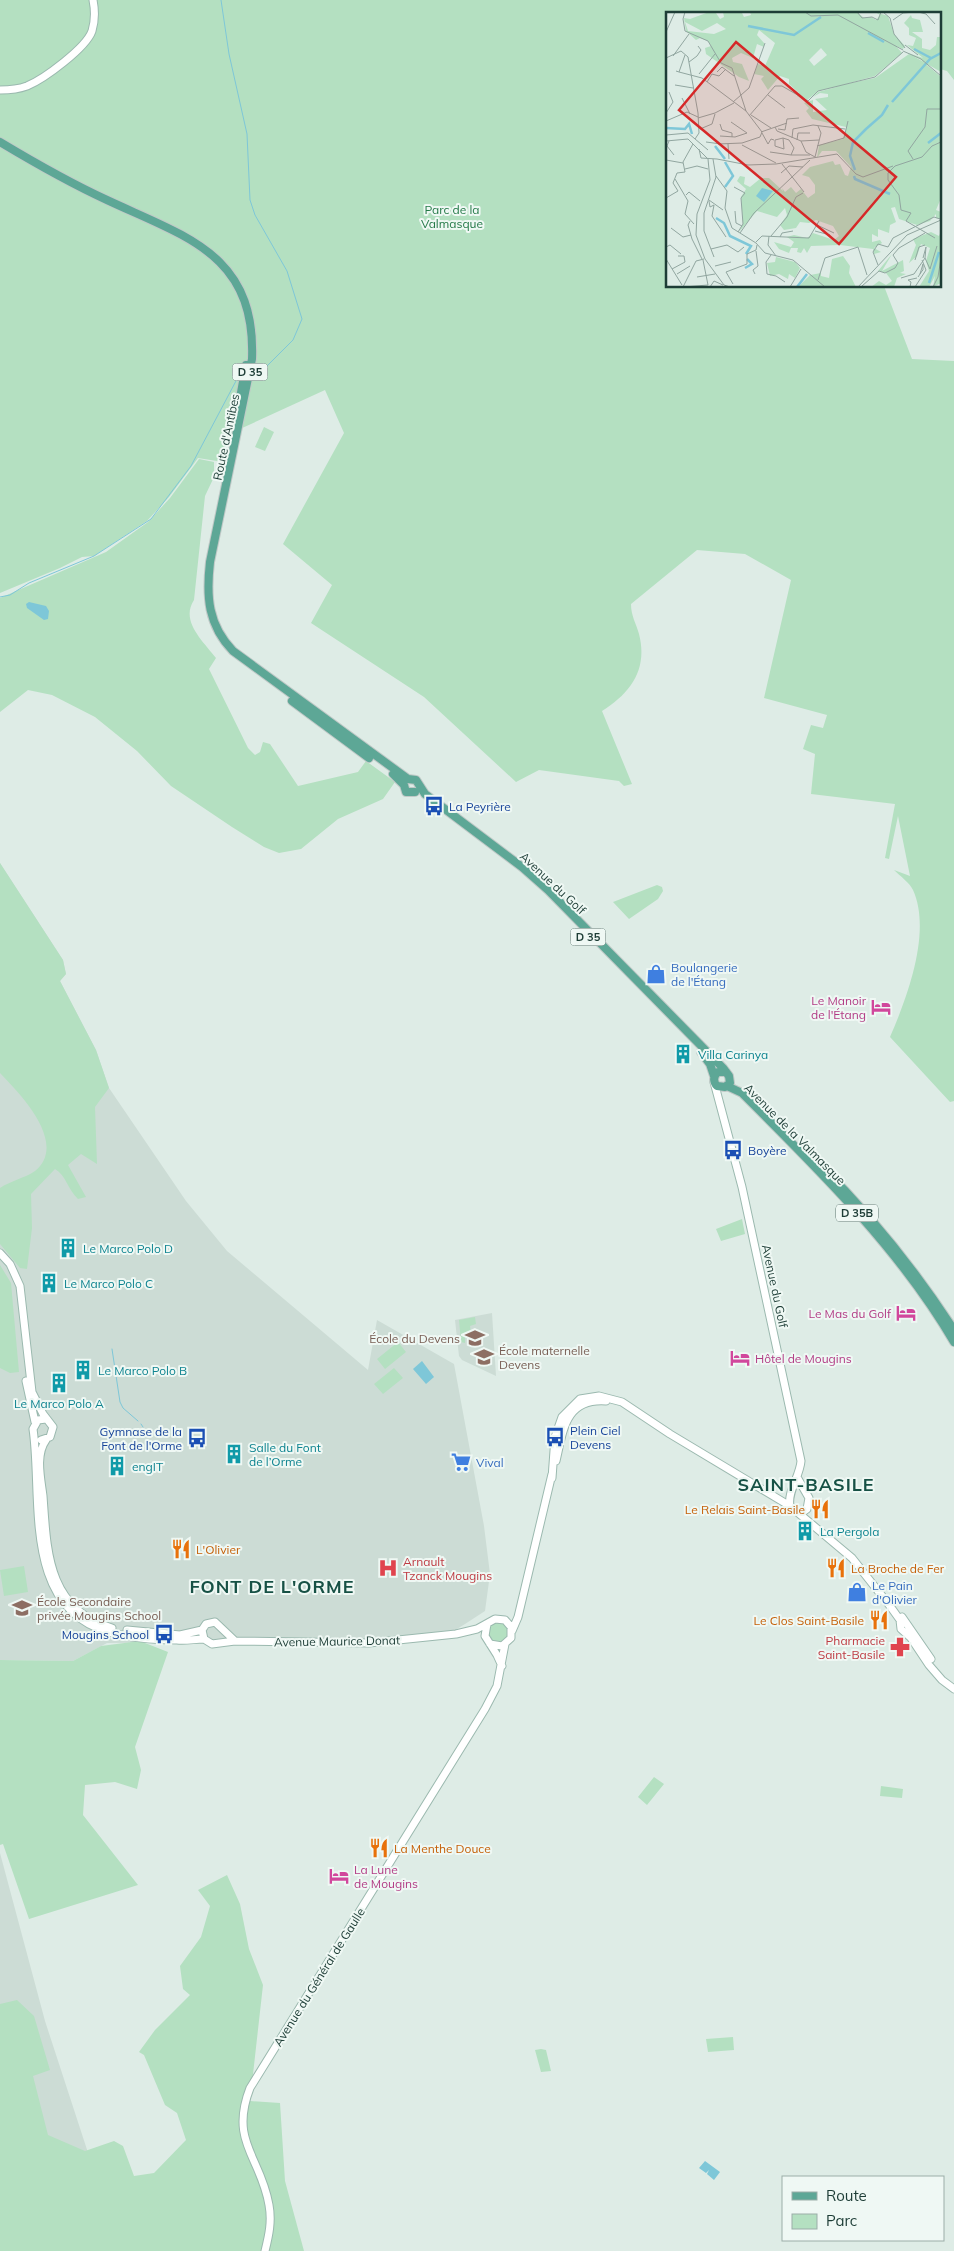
<svg xmlns="http://www.w3.org/2000/svg" width="954" height="2251" font-family="Mulish,sans-serif">
	<rect width="100%" height="100%" fill="#deece6"/>
	<path fill="#ccdcd5" d="M0 863 63 960 66 974 60 981 96 1050 109 1088 186 1201 227 1251 368 1370 377 1320 454 1364 484 1526 490 1574 485 1611 465 1624 439 1640 107 1643 73 1661 0 1660Z
		M492 1313 496 1376 462 1360 459 1356 455 1320Z
		M0 1853 45 2021 93 2168 0 2199Z"/>
	<path fill="#b4e0c1" d="M0 0H954V80L947 71 940 69V14H668V286H884L912 359 954 361V1101L950 1102 890 1037C907 998 932 932 913 890 910 883 900 876 894 870L910 876 898 816 889 859 885 858 895 804 811 794 815 754 803 749 811 725 823 728 827 715 764 698 791 580 745 554 697 550 631 604C631 616 636 623 639 634 648 669 631 693 602 711L632 784 624 786 619 781 539 770 516 782 424 697 311 623 332 585 283 544 344 433 325 390 229 434 223 462 198 458 169 497 147 521 94 556 82 557 60 568 0 593Z
		M264 427 274 432 265 451 255 447Z
		M199 459 214 462V477L205 496 194 600C180 621 203 641 216 658L209 669 248 748 255 755 260 752 263 742 270 744 298 786 358 772 366 761 395 782 383 799 338 819 301 849 279 853 264 847 232 827 171 786 137 751 95 717 52 695 28 690 0 712V598L106 552 148 522 170 498Z
		M0 863 63 960 66 974 60 981 96 1050 109 1088 95 1107 97 1164 81 1154 68 1165 86 1197 78 1199C68 1190 66 1175 55 1169L31 1194 32 1228 27 1269 20 1268 0 1244V1188C10 1181 25 1178 35 1171 69 1143 19 1093 0 1073Z
		M657 885 662 887 663 891 658 899 629 919 613 902Z
		M742 1219 745 1234 721 1241 716 1229Z
		M0 1265 11 1283 19 1372 10 1373 0 1368Z
		M475 1317 476 1324 470 1326 471 1334 465 1335V1343L461 1342 459 1320Z
		M398 1342 406 1352 385 1369 377 1359Z
		M394 1368 403 1378 383 1394 374 1384Z
		M24 1566 28 1592 4 1596 0 1570Z
		M488 1632a10 10 0 1 1 20 0a10 10 0 1 1-20 0Z
		M140 1641 168 1652 135 1747 141 1770 137 1789 115 1782 85 1785 83 1815 138 1885 29 1919 3 1844 0 1845V1660L73 1661 101 1646Z
		M654 1777 664 1784 647 1805 638 1797Z
		M881 1786 903 1789 902 1798 880 1796Z
		M227 1875 240 1904 249 1949 263 1985 250 2101 280 2103 285 2181 304 2251H0V2004L17 2000 34 2016 50 2070 33 2076 48 2135 85 2151 114 2141 123 2146 134 2176 154 2173 186 2140 177 2113 165 2105 144 2055 139 2052 155 2030 190 1995 183 1989 180 1966 201 1937 210 1906 198 1890Z
		M733 2037 734 2050 708 2052 706 2039Z
		M541 2049 546 2050 551 2071 541 2072 535 2050Z"/>
	<path fill="#7ec7d8" d="M29 602 46 606 49 611 48 619 44 620 27 608 26 604Z
		M422 1361 434 1377 426 1384 413 1369Z
		M705 2161 720 2172 714 2180 707 2174 709 2170 706 2173 699 2168Z"/>
	<g fill="none" stroke-linecap="round" stroke-linejoin="round">
		<path stroke="#7ec7d8" stroke-width="1" d="M221 0 229 54 247 134 250 200 255 215 287 271 302 319 293 340 257 376
			M0 597 10 595 29 583 94 556 151 519 191 466 236 381
			M112 1349 120 1402 123 1408 138 1421
			M141 1424 143 1427"/>
		<defs>
			<path id="secondary" d="M0 90C8 90 19 89 27 86 44 79 86 48 92 31 95 21 95 10 93 0
				M714 1082 742 1187 801 1461C800 1476 787 1492 790 1506L852 1558 890 1606 900 1620 901 1629 911 1638 929 1665 942 1680 954 1689
				M0 1253 10 1264 20 1286 32 1392 43 1414 53 1427 50 1437 41 1440
				M26 1381 35 1422
				M46 1419 38 1420 33 1429C43 1496 21 1608 109 1632 130 1638 155 1640 177 1640 186 1641 195 1639 204 1639
				M46 1440C35 1455 41 1479 43 1496 47 1551 47 1609 112 1628
				M556 1461C563 1431 565 1398 606 1401
				M797 1477 809 1498 807 1509 801 1513
				M552 1478 555 1437 562 1417 580 1399 599 1396 622 1402 670 1434 790 1506
				M902 1617 931 1659
				M487 1624 485 1636 497 1655 502 1666
				M127 1630 180 1635 202 1630
				M512 1631 518 1617 552 1474
				M235 1641 215 1622 206 1624 202 1630 204 1639 212 1644 235 1641 369 1643 456 1634 477 1629 495 1619 505 1620 511 1627V1638L502 1646 490 1644
				M265 2251C269 2235 272 2221 269 2205 261 2157 229 2142 250 2088L485 1709 497 1686 505 1644"/>
			<path id="primary" d="M0 142C35 163 70 183 107 200 186 237 256 254 252 359L210 562C206 597 208 625 233 651L408 779 416 780 425 794 522 867 548 890 723 1068 729 1076 730 1083 725 1087 717 1086C713 1082 713 1076 718 1072H726
				M240 398 246 365
				M292 701 369 758
				M393 774 404 785 406 792H415
				M701 1052 710 1064 714 1076
				M727 1086 742 1093C819 1170 899 1248 954 1342
				M820 1165C871 1215 915 1270 954 1330"/>
		</defs>
		<use href="#secondary" stroke="#9bb9af" stroke-width="9"/>
		<use href="#primary" stroke="#c0c9c7" stroke-width="10"/>
		<use href="#secondary" stroke="#fff" stroke-width="7"/>
		<use href="#primary" stroke="#5da796" stroke-width="8"/>
	</g>
	<defs>
		<symbol id="bus-bare" viewBox="-9 -9 18 18"><path d="M-5-6H5V4H4V6H2V4H-2V6H-4V4H-5ZM-3.5-4V0h7V-4ZM-3.5 1.2v1.5H-2V1.2ZM2 1.2v1.5H3.5V1.2Z" fill="#1a4fb4" stroke="#eff8f4" stroke-width="2.5" paint-order="stroke"/></symbol>
		<symbol id="shop-bare" viewBox="-9 -9 18 18"><path d="M-5-2.5h2.3a2.7 3.5 0 0 1 5.4 0H5L5.5 6h-11ZM-1.5-2.5h3a1.5 2.3 0 0 0-3 0Z" fill="#3f7fe0" stroke="#eff8f4" stroke-width="2.5" paint-order="stroke"/></symbol>
		<symbol id="hotel-bare" viewBox="-9 -9 18 18"><path d="M-6-4.5h1.5V1H6V5H4.5V3h-9V5H-6ZM-4 0a1.8 1.8 0 1 1 3.6 0ZM.5 0V-2.5h3Q6-2.5 6 0Z" fill="#d1479c" stroke="#eff8f4" stroke-width="2.5" paint-order="stroke"/></symbol>
		<symbol id="building-bare" viewBox="-9 -9 18 18"><path d="M-4-6H4V6H1V3H-1V6H-4ZM-2.5-4.3h1.7v1.8h-1.7ZM.8-4.3h1.7v1.8H.8ZM-2.5-1h1.7V.8h-1.7ZM.8-1h1.7V.8H.8Z" fill="#0f9aa8" stroke="#eff8f4" stroke-width="2.5" paint-order="stroke"/></symbol>
		<symbol id="school-bare" viewBox="-9 -9 18 18"><path d="M0-5L7-2L0 1L-7-2ZM-4 1L0 2.5L4 1V4Q0 6-4 4Z" fill="#8d6e63" stroke="#eff8f4" stroke-width="2.5" paint-order="stroke"/></symbol>
		<symbol id="supermarket-bare" viewBox="-9 -9 18 18"><path d="M-6-5.5h2.5l.6 2H6L4.5 2H-2.5L-4.4-4H-6ZM-1.5 3.2a1.3 1.3 0 1 0 .1 0ZM3 3.2a1.3 1.3 0 1 0 .1 0Z" fill="#3f7fe0" stroke="#eff8f4" stroke-width="2.5" paint-order="stroke"/></symbol>
		<symbol id="restaurant-bare" viewBox="-9 -9 18 18"><path d="M-5-6h1v4h1v-4h1v4h1v-4h1v5L-1.5 .5V6h-2V.5L-5-1ZM5-6V6H3V1.5H1.5Q1.5-4 5-6Z" fill="#e8710a" stroke="#eff8f4" stroke-width="2.5" paint-order="stroke"/></symbol>
		<symbol id="hospital-bare" viewBox="-9 -9 18 18"><path d="M-5-5h3v3.5h4V-5h3V5h-3V1.5h-4V5h-3Z" fill="#e0444e" stroke="#eff8f4" stroke-width="2.5" paint-order="stroke"/></symbol>
		<symbol id="pharmacy-bare" viewBox="-9 -9 18 18"><path d="M-2-6h4v4h4v4h-4v4h-4v-4h-4v-4h4Z" fill="#e0444e" stroke="#eff8f4" stroke-width="2.5" paint-order="stroke"/></symbol>
	</defs>
	<g fill-rule="evenodd">
		<use href="#bus-bare" x="420" y="792" width="28" height="28"/>
		<use href="#shop-bare" x="642" y="960" width="28" height="28"/>
		<use href="#hotel-bare" x="867" y="993" width="28" height="28"/>
		<use href="#building-bare" x="669" y="1040" width="28" height="28"/>
		<use href="#bus-bare" x="719" y="1136" width="28" height="28"/>
		<use href="#building-bare" x="54" y="1234" width="28" height="28"/>
		<use href="#building-bare" x="35" y="1269" width="28" height="28"/>
		<use href="#hotel-bare" x="892" y="1299" width="28" height="28"/>
		<use href="#school-bare" x="461" y="1324" width="28" height="28"/>
		<use href="#school-bare" x="470" y="1343" width="28" height="28"/>
		<use href="#hotel-bare" x="726" y="1344" width="28" height="28"/>
		<use href="#building-bare" x="69" y="1356" width="28" height="28"/>
		<use href="#building-bare" x="45" y="1369" width="28" height="28"/>
		<use href="#bus-bare" x="541" y="1423" width="28" height="28"/>
		<use href="#bus-bare" x="183" y="1424" width="28" height="28"/>
		<use href="#building-bare" x="220" y="1440" width="28" height="28"/>
		<use href="#supermarket-bare" x="447" y="1448" width="28" height="28"/>
		<use href="#building-bare" x="103" y="1452" width="28" height="28"/>
		<use href="#restaurant-bare" x="806" y="1495" width="28" height="28"/>
		<use href="#building-bare" x="791" y="1517" width="28" height="28"/>
		<use href="#restaurant-bare" x="167" y="1535" width="28" height="28"/>
		<use href="#hospital-bare" x="374" y="1554" width="28" height="28"/>
		<use href="#restaurant-bare" x="822" y="1554" width="28" height="28"/>
		<use href="#shop-bare" x="843" y="1578" width="28" height="28"/>
		<use href="#school-bare" x="8" y="1594" width="28" height="28"/>
		<use href="#restaurant-bare" x="865" y="1606" width="28" height="28"/>
		<use href="#bus-bare" x="150" y="1620" width="28" height="28"/>
		<use href="#pharmacy-bare" x="886" y="1633" width="28" height="28"/>
		<use href="#restaurant-bare" x="365" y="1834" width="28" height="28"/>
		<use href="#hotel-bare" x="325" y="1862" width="28" height="28"/>
	</g>
	<g text-anchor="middle" dominant-baseline="central" stroke-width="4" stroke-linejoin="round" paint-order="stroke">
		<g fill="#eff8f4" stroke="#5c756f" stroke-width="1">
			<rect x="232.5" y="363.5" width="35" height="17" rx="4"/>
			<rect x="570.5" y="928.5" width="35" height="17" rx="4"/>
			<rect x="836" y="1204.5" width="42" height="17" rx="4"/>
		</g>
		<g font-size="11" font-weight="bold" fill="#1d3d36">
			<text x="250" y="372">D 35</text>
			<text x="588" y="937">D 35</text>
			<text x="857" y="1213">D 35B</text>
		</g>
		<g font-size="12" fill="#237947" stroke="#eff8f4">
			<text x="452" y="209">Parc de la<tspan x="452" dy="14">Valmasque</tspan></text>
		</g>
		<g font-size="12" fill="#1d3d36" stroke="#eff8f4">
			<text transform="translate(226 437) rotate(-78)">Route d'Antibes</text>
			<text transform="translate(553 883) rotate(43)">Avenue du Golf</text>
			<text transform="translate(795 1134) rotate(45)">Avenue de la Valmasque</text>
			<text transform="translate(775 1286) rotate(78)">Avenue du Golf</text>
			<text transform="translate(337 1641) rotate(-1)">Avenue Maurice Donat</text>
			<text transform="translate(319 1977) rotate(-58)">Avenue du Général de Gaulle</text>
		</g>
		<g font-size="12" fill="#164399" stroke="#eff8f4" text-anchor="start">
			<text x="449" y="806">La Peyrière</text>
			<text x="748" y="1150">Boyère</text>
			<text x="570" y="1430">Plein Ciel<tspan x="570" dy="14">Devens</tspan></text>
			<text x="182" y="1431" text-anchor="end">Gymnase de la<tspan x="182" dy="14">Font de l'Orme</tspan></text>
			<text x="149" y="1634" text-anchor="end">Mougins School</text>
		</g>
		<g font-size="12" fill="#366cbe" stroke="#eff8f4" text-anchor="start">
			<text x="671" y="967">Boulangerie<tspan x="671" dy="14">de l'Étang</tspan></text>
			<text x="476" y="1462">Vival</text>
			<text x="872" y="1585">Le Pain<tspan x="872" dy="14">d'Olivier</tspan></text>
		</g>
		<g font-size="12" fill="#b23c85" stroke="#eff8f4" text-anchor="end">
			<text x="866" y="1000">Le Manoir<tspan x="866" dy="14">de l'Étang</tspan></text>
			<text x="891" y="1313">Le Mas du Golf</text>
			<text x="755" y="1358" text-anchor="start">Hôtel de Mougins</text>
			<text x="354" y="1869" text-anchor="start">La Lune<tspan x="354" dy="14">de Mougins</tspan></text>
		</g>
		<g font-size="12" fill="#0d838f" stroke="#eff8f4" text-anchor="start">
			<text x="698" y="1054">Villa Carinya</text>
			<text x="83" y="1248">Le Marco Polo D</text>
			<text x="64" y="1283">Le Marco Polo C</text>
			<text x="98" y="1370">Le Marco Polo B</text>
			<text x="59" y="1403" text-anchor="middle">Le Marco Polo A</text>
			<text x="249" y="1447">Salle du Font<tspan x="249" dy="14">de l’Orme</tspan></text>
			<text x="132" y="1466">engIT</text>
			<text x="820" y="1531">La Pergola</text>
		</g>
		<g font-size="12" fill="#785e54" stroke="#eff8f4" text-anchor="start">
			<text x="460" y="1338" text-anchor="end">École du Devens</text>
			<text x="499" y="1350">École maternelle<tspan x="499" dy="14">Devens</tspan></text>
			<text x="37" y="1601">École Secondaire<tspan x="37" dy="14">privée Mougins School</tspan></text>
		</g>
		<g font-size="12" fill="#c56008" stroke="#eff8f4" text-anchor="start">
			<text x="805" y="1509" text-anchor="end">Le Relais Saint-Basile</text>
			<text x="196" y="1549">L'Olivier</text>
			<text x="851" y="1568">La Broche de Fer</text>
			<text x="864" y="1620" text-anchor="end">Le Clos Saint-Basile</text>
			<text x="394" y="1848">La Menthe Douce</text>
		</g>
		<g font-size="12" fill="#be3a42" stroke="#eff8f4" text-anchor="start">
			<text x="403" y="1561">Arnault<tspan x="403" dy="14">Tzanck Mougins</tspan></text>
			<text x="885" y="1640" text-anchor="end">Pharmacie<tspan x="885" dy="14">Saint-Basile</tspan></text>
		</g>
		<g font-size="18" font-weight="bold" letter-spacing="1" fill="#175145" stroke="#eff8f4">
			<text x="806" y="1484">SAINT-BASILE</text>
			<text x="272" y="1586">FONT DE L'ORME</text>
		</g>
	</g>
	<g transform="translate(666 12)">
		<rect width="275" height="275" fill="#deece6"/>
		<path d="M43 0 50 1 54 7 58 5 57 0 76 1 78 5 85 3 84 0H191L198 6 205 5 210 8 214 3 209 0 222 4 228 22 239 34 237 37 230 34 236 41 209 64 180 72 209 66 243 42 254 47 275 65V186L270 198 275 200V207L270 206V202L264 209 251 213 233 207 229 195 225 196 230 210 224 213 223 221 212 217V225L206 222V230L214 228 216 231 208 236 215 240 208 242 207 237 174 233 145 234 141 241 138 236 135 241 131 240 132 236H125L123 241 113 237 108 230 125 235 128 230 121 225 128 223 141 226 147 221 168 228 173 224 167 214 150 208 143 211 134 210 130 216 118 218 114 213 121 203 119 196 111 205 91 199 73 220 77 212 75 185 80 177 71 169 74 164 79 165 78 172 84 175 95 166H103L117 179 116 176 119 180 125 175 130 181 135 177 142 186 149 181V173L143 165 136 163 144 155 167 149 169 153 174 152 179 163 182 164 185 155 170 139H156L151 146 153 133 177 127 180 115 146 107 140 99 143 96 138 91 147 88V100L161 98 149 87 162 85V82L154 81 147 85 152 80 174 74 152 79 140 89 131 84 133 81 123 72V67L114 64 102 78 95 67 98 64 88 62 92 52 99 54 109 31 93 18 91 23 98 31V35L91 32 87 46 75 41 66 46 67 50 76 52 83 69 73 65 40 42 39 36 45 34 42 29 34 26 30 28 20 19 18 6 24 7ZM19 10 36 19 51 11 60 17 48 22 22 19ZM155 36 161 43 148 54 143 48ZM245 3 246 6 254 8 257 20H246L256 27V36L264 38 270 33 271 25H275V60L242 41 257 46 241 33 247 34 250 26 243 23V16L238 11ZM275 219V271L267 275 269 264 263 275H253L263 259 260 249 264 236 255 232 251 244 243 251 250 233 247 227 265 220 273 224ZM226 242 216 259 237 248 238 259 234 261 240 262 231 266 228 275H205L213 269 220 273 226 269 220 261 212 259ZM177 244 184 254 183 261 190 275H132L144 263 155 261V264L163 266 166 247ZM110 245 129 250 134 256 129 266 123 262 122 267 113 262 104 264 101 251 109 250Z" fill="#b4e0c1" fill-rule="evenodd"/>
		<path d="M96 176 107 179 98 190 90 184Z" fill="#7ec7d8"/>
		<path fill="none" stroke="#7ec7d8" stroke-width="2.5" d="M82 14 128 23 155 5M202 21 218 30M248 37 265 46M226 90 264 47 275 41M0 116 19 117 23 112 26 122M200 117 216 103 222 93M262 131 275 121M49 134 59 147M59 150 67 164 59 175M189 158 184 144 187 130 200 117M188 164 189 167 224 182M50 206 58 211 64 224 85 234 80 242M79 256 86 252 81 247M263 271 273 240M131 275 141 262"/>
		<path fill="none" stroke="#91a6a0" stroke-width="1" d="M19 0 17 7 19 19 42 29 55 51 66 56 80 99 96 120 94 125 76 131 52 132M139 0 145 4 172 3 237 38M191 0 196 6 206 5 212 8 215 0M217 0 224 6 228 22 239 36M252 0 260 2 269 12M227 8 237 1 249 0M0 20 9 0M239 33 252 43M237 39 255 47 275 64M7 44 23 22M0 46 15 39 22 45 32 101 33 121 29 127M23 50 31 44 35 38 32 34M10 59 13 60 19 43M13 60 36 66 80 99M51 60 56 55 68 64M33 62 49 42M41 70 46 62 53 64 60 57M9 73 27 76M102 83 119 96M16 86 24 102M67 90 83 76 99 31M0 101 7 90 3 80M85 103 105 116M83 104 109 74H116L142 89 152 79 209 65 237 40M32 106 49 101 68 91M0 109 21 100 32 105M54 112 56 118 66 121V125M109 115 111 119 135 129 140 140 149 145M34 117 46 112 49 102M112 117 119 118 121 107 133 106M95 120 121 111M96 121 102 132 105 127 108 128M0 123 22 121 42 138M54 124 69 125 81 121 65 110M117 126 109 128V134L118 137 117 126 123 128M126 126 127 117 147 113 179 117M131 128 132 121H144M0 129 22 127 42 147 44 168 31 202 30 223 39 247 58 273 64 275M3 129 1 134 8 143M135 129 153 128M40 130 55 132M62 132 63 147M76 133 110 151M151 134 178 126 182 109M33 137 35 146 51 147M104 140 125 143 128 136 123 128M125 143H144M149 145 155 121 152 114M47 147 50 165 38 201V219L48 245M51 147 82 153 110 152M247 147 242 139 259 115 261 97H275M0 148 17 151M110 152 171 142 190 162 197 165 227 154M116 152 138 180M229 154 222 161V168L233 183 235 198 245 201 240 209 269 226M229 154 256 145 266 134 275 130M19 157 31 154 42 157M11 161 19 160 17 150 27 132M115 161 123 154 137 155M50 164 61 179 59 196 66 216 90 231M9 167 22 189 19 202 28 212M68 175 79 181 75 186 77 212 72 220M20 183 23 180 34 189M0 186 12 179 7 171 11 161M43 188 57 198M43 189 44 195 48 193 46 204 60 225M69 199 70 211 76 214M24 209 22 213 26 227 36 247M151 213 168 221M5 216 17 225 25 223M149 219 164 223M74 221 88 201 144 148M103 224 102 233 110 244M105 224 121 205 130 185 137 181M114 225 116 221 127 219M90 230 96 224 143 226 153 209M90 231 99 241 127 248 159 275M0 235 4 233 15 242M45 237 61 233 72 240 78 235M105 243 100 250 101 262 110 264 119 270M257 246 260 235 259 246M259 246 264 257 271 234M0 247 16 273M249 248 253 235 259 233M212 253 207 240 212 232 222 235 227 226 268 205 274 207M49 254 65 250M6 257 19 250 18 244H12M11 262 24 254M89 262 87 258 92 254 90 239M31 265 49 262M252 265 256 259 257 258V252L254 262M235 266 248 262 259 246M152 268 159 246 192 235 201 263M67 272 60 260 81 252V242L90 238 91 233M196 274 213 259 219 261 229 256 232 251 227 243 233 236 259 221M17 275 30 249 38 247M18 275 42 273 37 248M37 275H72M44 275 48 269 57 273M124 275 135 257M192 275 241 223 275 208M244 275 245 270 242 268 251 266M249 275 260 258 256 248M267 275 272 265 275 246"/>
		<path fill="#d62828" fill-opacity="0.15" stroke="#d62828" stroke-width="2.5" d="M70 30 230 165 173 232 13 98Z"/>
		<rect width="275" height="275" fill="none" stroke="#1d3d36" stroke-width="2.5"/>
	</g>
	<rect x="782" y="2176" width="162" height="65" fill="#eff8f4" stroke="#9bada8"/>
	<rect x="792" y="2192" width="25" height="8" fill="#5da796" stroke="#9bada8"/>
	<text x="826" y="2201" font-size="15" fill="#1d3d36">Route</text>
	<rect x="792" y="2214" width="25" height="15" fill="#b4e0c1" stroke="#9bada8"/>
	<text x="826" y="2226" font-size="15" fill="#1d3d36">Parc</text>
</svg>
